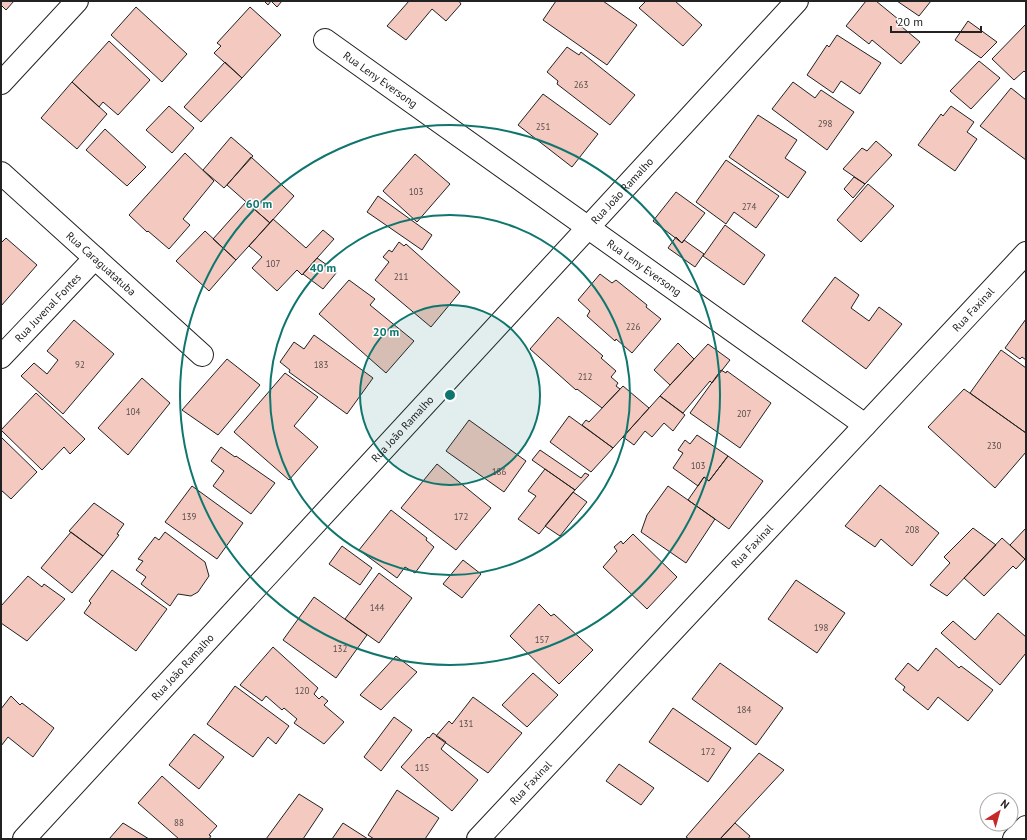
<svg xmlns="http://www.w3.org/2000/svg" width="1027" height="840" font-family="'PT Sans',sans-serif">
	<rect width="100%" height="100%" fill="#fff"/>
	<path fill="#f3c9c0" stroke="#222" d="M1 1H14L6 10 1 5Z
		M264 1H282L277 7 271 1 268 5Z
		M409 1H459L461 4 446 21 432 9 406 40 387 26Z
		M556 1H603L637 25 607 65 543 20Z
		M646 1H675L702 25 683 46 639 8Z
		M866 1H876L898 19 896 22 920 42 901 64 872 40 869 44 846 26Z
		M897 1H931L919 16Z
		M136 7 187 54 162 82 111 35Z
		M250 7 281 35 242 78 214 53 221 46 217 43Z
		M968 21 997 42 981 58 955 40Z
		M1026 24V73L1024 71 1014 80 992 59Z
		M837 35 881 63 860 94 841 81 833 93 807 75 827 45 829 47Z
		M109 41 150 80 118 115 103 102 99 107 72 82Z
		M567 47 579 55 581 52 635 95 610 125 557 84 558 81 547 72Z
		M979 61 1000 78 971 109 950 91Z
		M225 62 242 78 201 122 184 107Z
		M72 82 107 114 77 149 41 118Z
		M793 82 815 98 821 90 854 112 827 150 772 109Z
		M1011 88 1026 100V160L980 126Z
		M543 94 598 134 572 167 518 125Z
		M169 106 194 128 172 153 146 130Z
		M951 106 974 122 967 132 977 139 955 171 918 145 941 114 943 116Z
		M758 115 797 140 785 158 806 172 788 198 729 157Z
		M105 129 146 167 127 186 86 150Z
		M231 137 253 156 224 188 203 170Z
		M876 141 892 155 865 184 843 169 862 148 867 151Z
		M185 153 214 181 183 219 190 225 169 249 148 231 147 232 129 215Z
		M415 154 450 184 417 222 383 191Z
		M251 157 294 196 270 223 227 185Z
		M726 160 779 196 756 228 734 212 726 224 696 202Z
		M854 177 865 184 853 198 844 189Z
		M868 184 894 206 861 242 837 220Z
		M676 192 705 213 682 243 653 221Z
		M378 196 432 235 422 250 367 212Z
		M246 202 270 223 236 260 213 239Z
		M273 219 306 248 323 230 334 239 302 275 297 270 277 291 252 268 262 257 249 246Z
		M725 225 765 255 744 285 703 256Z
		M205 231 236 260 209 291 176 261Z
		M676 237 682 243 684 240 704 254 695 267 668 248Z
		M6 238 37 265 1 306V243Z
		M399 242 404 246 406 244 460 292 431 327 375 280 389 262 383 257 389 250 392 252Z
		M317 258 337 272 323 289 303 274Z
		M600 274 612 283 616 280 647 305 646 307 661 319 632 353 616 339 615 341 587 316 590 311 578 300Z
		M835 277 859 295 851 308 869 321 879 307 902 324 866 369 802 321Z
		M349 280 375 299 370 305 414 341 386 373 319 314Z
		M558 317 603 356 601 358 616 371 611 377 618 383 616 386 620 389 602 408 577 389 576 390 530 349Z
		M1026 319V360L1022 357 1020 359 1005 348Z
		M74 320 114 354 63 414 21 376 34 363 47 374 58 360 47 351Z
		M314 335 373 378 347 414 289 372 290 370 280 362 294 342 304 349Z
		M678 343 694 359 670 385 654 370Z
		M708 344 730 360 712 383 710 381 683 413 660 396Z
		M1001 350 1026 368V433L970 393Z
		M227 359 260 385 218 435 182 410Z
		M721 370 726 373 727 371 771 403 740 448 690 413Z
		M285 373 318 397 294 426 318 447 289 480 234 432Z
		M142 378 170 403 128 455 98 428Z
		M623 386 649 408 613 448 582 425 586 420 589 422Z
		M964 389 1026 433V452L995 488 928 427Z
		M36 393 85 439 70 454 64 447 42 470 1 430Z
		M660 396 685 415 673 431 664 423 652 437 645 431 634 445 623 437Z
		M569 416 613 448 591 472 550 442Z
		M469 420 526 461 504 492 446 451Z
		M697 435 728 456 709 481 704 477 698 486 673 468 683 453 678 450 685 440 690 444Z
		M1 437 37 472 11 499 1 490Z
		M221 447 235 457 236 456 275 483 251 514 213 486 224 471 211 461Z
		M540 450 581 478 585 473 589 475 575 490 532 460Z
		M728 456 763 481 729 529 688 500 704 477 709 481Z
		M437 464 491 508 456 550 401 508Z
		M545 469 575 490 539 534 518 519 536 496 528 491Z
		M880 485 939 533 912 566 881 539 875 547 845 526Z
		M192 486 243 523 217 559 165 522Z
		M668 486 715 519 686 563 641 532 647 515Z
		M573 492 587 502 560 536 545 526Z
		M94 503 124 524 117 534 119 535 103 556 69 531Z
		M391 510 427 538 426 540 434 547 415 573 405 567 397 578 359 550Z
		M973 528 996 545 947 596 930 585 950 563 944 557Z
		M1026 528V560L1010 545Z
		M71 532 103 556 72 593 41 568Z
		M165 532 205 562 209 576 198 592 191 596 178 594 170 606 141 584 146 577 136 570 143 561 138 559 155 537 159 540Z
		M633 534 677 577 647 609 603 567 617 551 614 547 621 541 623 544Z
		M1002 538 1025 559 1016 569 1013 566 984 596 964 578Z
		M342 546 372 568 360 585 329 564Z
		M463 560 481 574 462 598 443 584Z
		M112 570 167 609 136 651 84 613 91 603 89 601Z
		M379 573 412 598 379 643 345 619Z
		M28 576 42 587 44 584 65 599 27 641 1 623V606Z
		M796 580 845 613 817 653 768 619Z
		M314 597 367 635 336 678 283 640Z
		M539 604 551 616 554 614 593 650 559 684 510 636Z
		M998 613 1026 637V653L1000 685 941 633 953 621 975 640Z
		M273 647 318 688 314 694 319 699 322 696 328 701 324 705 344 722 324 744 294 723 297 719 284 708 282 710 266 696 262 701 240 685Z
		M936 648 959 668 961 666 993 690 968 721 938 697 928 710 903 690 905 687 895 679 908 663 918 671Z
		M396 656 417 672 381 710 360 695Z
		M720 663 783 708 756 745 692 699Z
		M533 673 558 695 527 727 502 705Z
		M235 686 289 726 276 744 268 737 253 757 207 724Z
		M11 696 20 705 22 703 54 728 33 757 8 737 1 746V709Z
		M473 697 522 733 488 773 436 736 449 721 452 724Z
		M673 708 731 748 708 782 649 742Z
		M394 717 412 730 381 771 364 757Z
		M433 733 446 742 441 749 478 780 452 811 401 767 428 737 429 738Z
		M194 734 224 757 199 789 169 765Z
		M759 753 784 770 720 839H689L686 837Z
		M619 764 654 788 641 805 606 781Z
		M162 776 217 826 209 835 211 836 209 839H179L138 803Z
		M397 790 439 818 425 839H374L368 835Z
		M299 794 323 809 303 839H266Z
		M123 823 149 839H109Z
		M343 823 368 839H332Z
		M735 823 750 836 748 839H720Z"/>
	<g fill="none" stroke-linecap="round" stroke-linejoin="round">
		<defs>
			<g id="minor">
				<path id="s1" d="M325 40 865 425"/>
				<path id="s2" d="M1 173 202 355"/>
				<path id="s3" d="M1 357 95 258"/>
				<path id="s4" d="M478 839 1026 253"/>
				<path d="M1014 839 1026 827"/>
			</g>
			<g id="tertiary">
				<path d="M1 83 77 1"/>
				<path id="s5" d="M24 839 797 1"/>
			</g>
		</defs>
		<use href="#minor" stroke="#222" stroke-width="24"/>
		<use href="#tertiary" stroke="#222" stroke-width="24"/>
		<use href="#minor" stroke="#fff" stroke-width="22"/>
		<use href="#tertiary" stroke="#fff" stroke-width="22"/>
	</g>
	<circle cx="450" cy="395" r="90" fill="#0f766e" fill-opacity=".12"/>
	<g fill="none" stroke="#0f766e" stroke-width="2">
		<circle cx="450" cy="395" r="90"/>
		<circle cx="450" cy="395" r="180"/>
		<circle cx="450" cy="395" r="270"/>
	</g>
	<g text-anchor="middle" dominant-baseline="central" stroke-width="3" stroke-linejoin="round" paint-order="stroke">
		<g font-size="9" fill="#564c4a">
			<text x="581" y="84">263</text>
			<text x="825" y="123">298</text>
			<text x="543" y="126">251</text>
			<text x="416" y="191">103</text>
			<text x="749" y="206">274</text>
			<text x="273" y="263">107</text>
			<text x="401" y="276">211</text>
			<text x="633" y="326">226</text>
			<text x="80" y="364">92</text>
			<text x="321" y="364">183</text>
			<text x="585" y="376">212</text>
			<text x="133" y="411">104</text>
			<text x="744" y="413">207</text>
			<text x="994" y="445">230</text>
			<text x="698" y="465">103</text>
			<text x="499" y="471">186</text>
			<text x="189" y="516">139</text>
			<text x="461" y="516">172</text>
			<text x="912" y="529">208</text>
			<text x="377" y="607">144</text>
			<text x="821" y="627">198</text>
			<text x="542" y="639">157</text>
			<text x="340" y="648">132</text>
			<text x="302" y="690">120</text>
			<text x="744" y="709">184</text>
			<text x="466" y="723">131</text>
			<text x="708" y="751">172</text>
			<text x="422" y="767">115</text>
			<text x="179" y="822">88</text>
		</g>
		<g font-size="11" fill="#222" stroke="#fff">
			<text stroke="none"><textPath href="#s1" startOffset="68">Rua Leny Eversong</textPath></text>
			<text stroke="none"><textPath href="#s5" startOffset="882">Rua João Ramalho</textPath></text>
			<text stroke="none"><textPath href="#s2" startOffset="135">Rua Caraguatatuba</textPath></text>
			<text stroke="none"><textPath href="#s1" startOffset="392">Rua Leny Eversong</textPath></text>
			<text stroke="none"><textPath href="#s3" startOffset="68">Rua Juvenal Fontes</textPath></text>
			<text stroke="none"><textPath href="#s4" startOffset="725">Rua Faxinal</textPath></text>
			<text stroke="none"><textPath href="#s5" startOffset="558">Rua João Ramalho</textPath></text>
			<text stroke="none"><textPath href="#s4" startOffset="401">Rua Faxinal</textPath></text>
			<text stroke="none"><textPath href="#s5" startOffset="234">Rua João Ramalho</textPath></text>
			<text stroke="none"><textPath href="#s4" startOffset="77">Rua Faxinal</textPath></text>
		</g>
	</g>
	<circle cx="450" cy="395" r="6" fill="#0f766e" stroke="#fff" stroke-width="2"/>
	<g font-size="12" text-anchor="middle" font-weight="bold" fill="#0f766e" stroke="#fff" stroke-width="3" stroke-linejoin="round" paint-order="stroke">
		<text x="259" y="208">60 m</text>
		<text x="323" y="272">40 m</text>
		<text x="386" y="336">20 m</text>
	</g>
	<rect width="1027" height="840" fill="none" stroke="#222222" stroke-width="4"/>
	<g transform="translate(999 812) rotate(37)"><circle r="19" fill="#ffffff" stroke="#a7a7a7"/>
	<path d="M0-3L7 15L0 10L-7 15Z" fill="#c62828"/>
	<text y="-6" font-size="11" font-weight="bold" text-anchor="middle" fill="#222222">N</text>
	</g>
	<path d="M891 26v6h90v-6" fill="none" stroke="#222222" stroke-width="2"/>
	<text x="897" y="26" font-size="12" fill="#222222" stroke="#ffffff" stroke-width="3" paint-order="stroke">20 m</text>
</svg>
